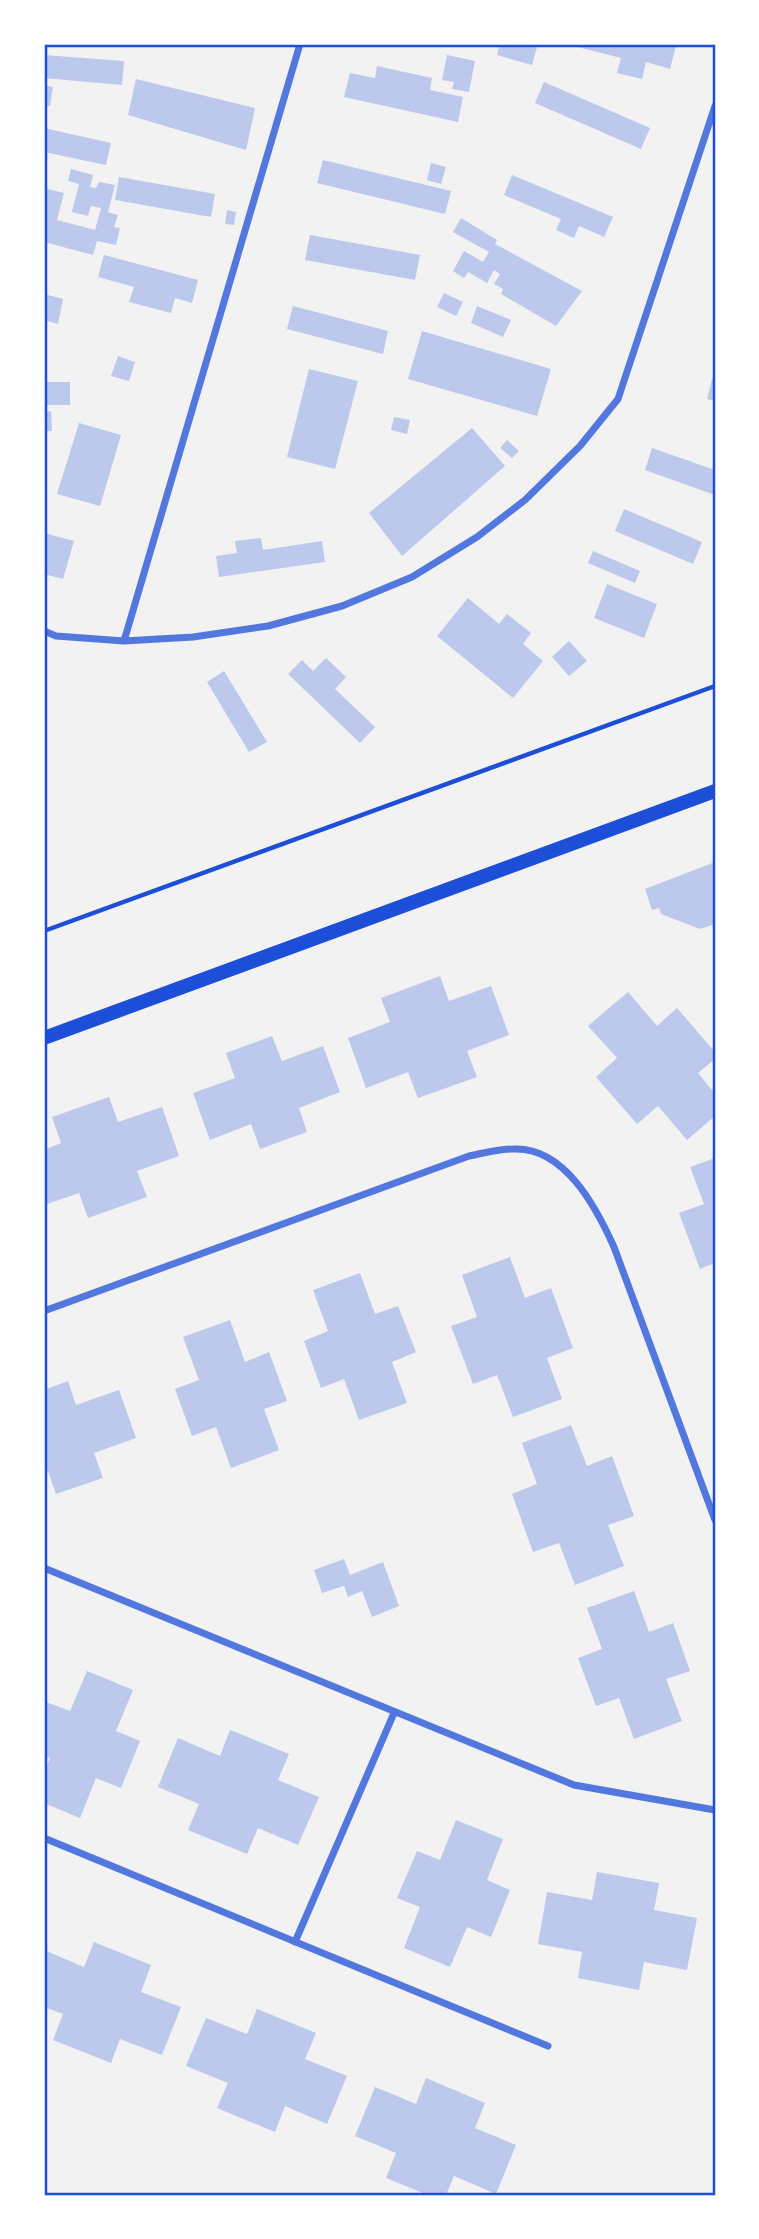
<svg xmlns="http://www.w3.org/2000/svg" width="759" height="2239" font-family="Cabin,sans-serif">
	<rect width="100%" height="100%" fill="#f2f2f2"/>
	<path fill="#bdc9ec" d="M500 44H527L537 47 532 65 497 55Z
		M668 44 676 46 670 69 646 62 642 79 617 73 621 58 570 45Z
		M44 55 124 61 122 85 44 78Z
		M447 55 475 61 469 92 452 89 454 82 442 80Z
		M377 66 432 78 430 90 463 97 458 122 344 97 350 73 375 78Z
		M136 79 255 108 246 150 128 115Z
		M544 82 650 128 641 149 535 103Z
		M44 85 53 87 50 106 44 105Z
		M44 128 111 143 106 165 44 152Z
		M323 160 451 191 445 214 317 183Z
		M431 163 446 167 441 184 427 180Z
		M71 169 93 175 90 187 96 188 99 182 115 185 108 212 118 215 114 227 120 228 116 245 97 241 93 255 44 242V188L64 193 57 220 95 230 101 208 91 206 88 216 72 212 79 184 68 181Z
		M512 175 613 217 604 237 579 226 574 238 556 230 561 219 504 195Z
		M119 177 215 194 211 217 115 200Z
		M227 210 236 212 234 225 225 224Z
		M461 218 497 240 495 244 582 291 556 326 501 294 503 289 494 284 500 274 494 270 487 283 468 272 464 278 453 271 464 251 483 262 489 252 453 232Z
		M310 235 420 255 415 280 305 260Z
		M104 255 198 280 192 303 175 298 171 313 129 302 134 287 98 277Z
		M444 293 463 302 456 316 437 307Z
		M44 294 63 299 58 324 44 320Z
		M293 306 388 331 383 354 287 329Z
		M477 306 511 320 503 337 471 323Z
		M422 331 551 369 537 416 408 379Z
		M118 356 135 362 129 381 111 376Z
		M309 369 358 381 335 469 287 457Z
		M712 379H715V401L707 399Z
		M44 382H70V405H44Z
		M51 411 52 431H44V412Z
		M394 417 410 420 407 434 391 430Z
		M79 423 121 435 100 506 57 494Z
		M472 428 505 466 402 556 369 513Z
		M507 440 519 451 512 458 500 448Z
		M652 448 715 470V495L645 470Z
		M624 509 702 542 693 564 615 531Z
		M44 533 74 541 63 579 44 574Z
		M261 538 263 550 322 541 325 562 219 577 216 556 237 553 235 541Z
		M593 551 640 571 635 583 588 563Z
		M607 584 657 604 644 638 594 618Z
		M468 598 499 624 507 614 531 633 523 644 543 661 513 698 437 636Z
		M569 641 587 661 569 676 552 657Z
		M326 658 346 677 335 689 375 727 360 743 288 674 302 660 313 671Z
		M224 671 267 742 249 752 207 682Z
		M715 862V924L700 929 661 914 659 908 652 910 645 889Z
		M440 976 449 1001 491 986 509 1035 467 1051 477 1077 418 1098 408 1072 366 1088 348 1038 390 1022 381 998Z
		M628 992 657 1026 677 1008 715 1052V1059L698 1073 715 1094V1116L687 1140 658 1106 637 1124 596 1077 617 1058 588 1026Z
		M272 1036 282 1061 323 1046 340 1092 299 1108 307 1132 260 1149 251 1124 210 1140 193 1093 235 1078 226 1053Z
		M109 1097 118 1122 162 1107 179 1156 137 1171 147 1197 88 1218 79 1193 44 1205V1150L61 1143 52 1117Z
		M715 1158V1263L700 1269 679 1213 704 1204 690 1167Z
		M510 1257 525 1298 551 1288 573 1348 547 1358 562 1399 513 1417 497 1375 473 1384 451 1326 477 1317 462 1275Z
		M360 1273 375 1314 398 1306 416 1352 392 1362 407 1403 359 1420 344 1379 321 1388 304 1341 328 1331 313 1290Z
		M230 1320 245 1362 269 1352 287 1401 264 1409 279 1450 231 1468 216 1427 192 1436 175 1389 199 1380 183 1337Z
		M68 1381 76 1405 119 1390 136 1438 94 1453 103 1478 56 1494 48 1471 44 1472V1390Z
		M571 1425 587 1466 612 1456 634 1516 608 1525 624 1566 575 1585 559 1543 533 1552 512 1494 537 1484 522 1443Z
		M344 1559 350 1575 383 1562 399 1606 372 1617 362 1591 348 1597 344 1586 322 1593 314 1570Z
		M634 1591 649 1632 673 1623 690 1671 666 1679 682 1721 634 1739 619 1698 596 1706 578 1658 602 1649 587 1608Z
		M87 1671 133 1690 116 1731 140 1741 121 1788 96 1778 80 1818 44 1803V1774L50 1758 44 1756V1707L46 1702 70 1711Z
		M230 1730 289 1754 278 1780 319 1797 298 1845 258 1828 247 1854 188 1830 199 1804 158 1787 178 1738 220 1756Z
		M456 1820 503 1839 487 1880 510 1890 491 1937 467 1927 450 1967 404 1948 420 1907 397 1898 417 1851 440 1860Z
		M597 1872 659 1883 654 1910 697 1918 687 1970 644 1962 639 1990 578 1978 582 1952 538 1944 547 1892 592 1900Z
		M94 1942 151 1965 141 1992 181 2007 162 2055 120 2039 111 2063 53 2040 63 2014 44 2007V1950L84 1967Z
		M257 2009 316 2033 305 2059 347 2076 327 2124 285 2106 275 2132 217 2108 228 2083 186 2066 206 2018 247 2034Z
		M426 2078 485 2103 475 2128 516 2145 496 2194 454 2176 446 2195H428L386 2178 396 2153 355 2136 375 2087 416 2104Z"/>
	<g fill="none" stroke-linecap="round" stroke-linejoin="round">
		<path stroke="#1d4ed8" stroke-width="4.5" d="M44 931 715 686"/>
		<path stroke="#5277de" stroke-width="7" d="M44 631 56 636 124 641 193 637 268 626 342 606 412 577 477 537 525 500 580 446 618 399 715 106
			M124 641 300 44
			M44 1311 469 1156C484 1153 499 1149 513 1149 564 1146 596 1207 614 1247L715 1520
			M44 1568 574 1785 715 1810
			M44 1838 548 2046
			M295 1942 394 1713"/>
		<path stroke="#1d4ed8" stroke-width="14" d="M44 1038 715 791"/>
	</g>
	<rect width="759" height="2239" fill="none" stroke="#ffffff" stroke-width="91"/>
	<rect x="46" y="46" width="668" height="2148" fill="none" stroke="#1d4ed8" stroke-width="2.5"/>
</svg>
